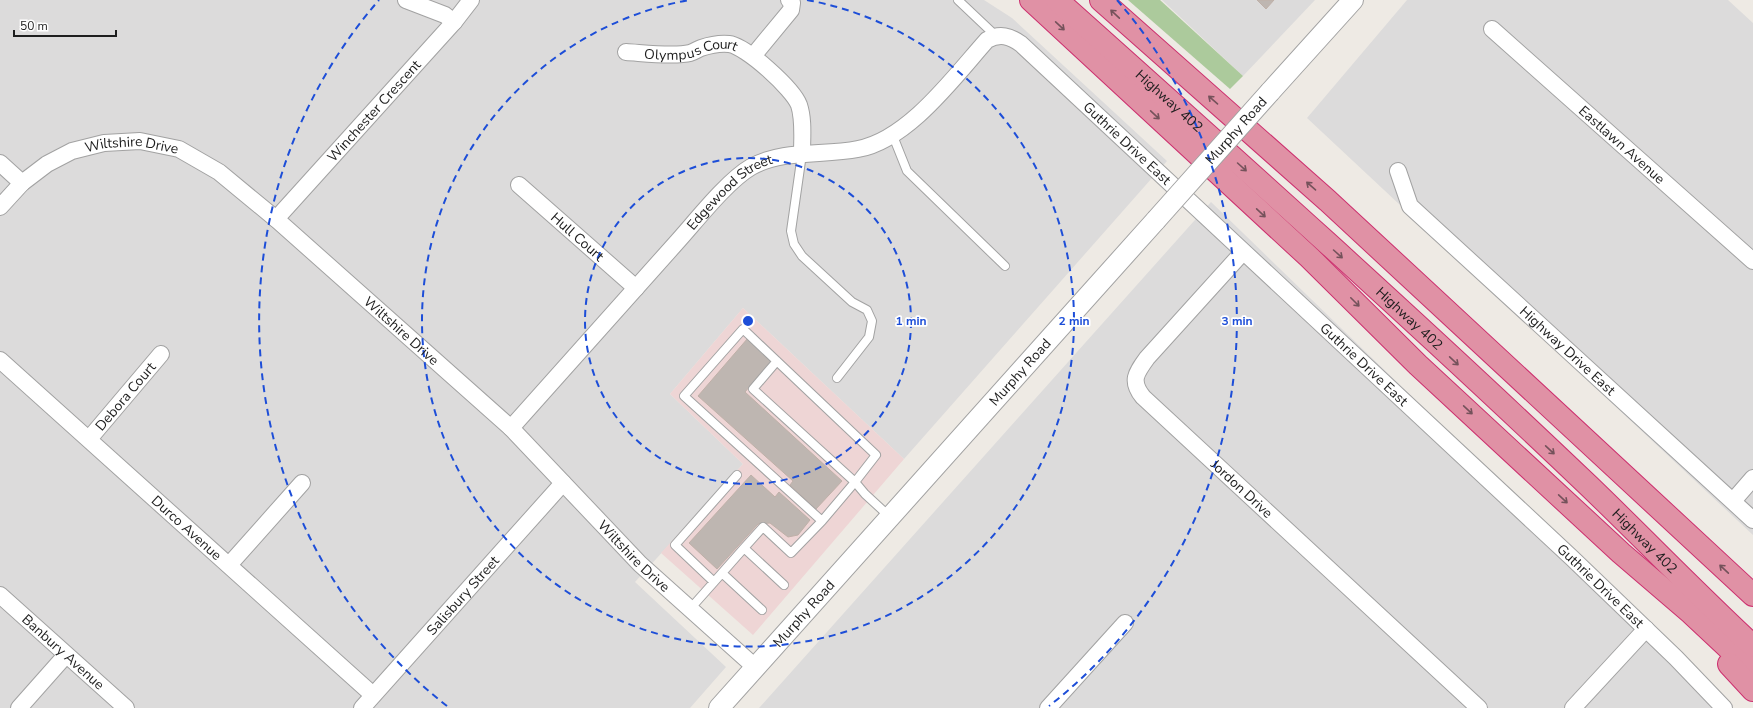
<svg xmlns="http://www.w3.org/2000/svg" width="1753" height="708" font-family="'Nunito Sans',sans-serif">
	<rect width="100%" height="100%" fill="#eeeae4"/>
	<path fill="#dcdbdb" d="M0 0H984L1012 18 1167 161 904 459 743 308 670 394 743 464 635 582 726 667 690 708H0Z
		M1162 0H1315L1243 76Z
		M1407 0H1728L1753 23V535L1307 118Z
		M1211 202 1733 708H759Z"/>
	<path fill="#eed5d5" d="M743 308 904 459 753 635 661 553 743 464 670 394Z"/>
	<path fill="#acca9c" d="M1128 0H1160L1243 76 1230 89Z"/>
	<path fill="#beb6b1" stroke="#bfb0a8" d="M1257 0H1274L1266 9Z
		M748 338 772 360 745 392 842 481 816 509 790 485 793 481 698 396Z
		M751 475 775 497 779 492 810 520 798 535 788 537 770 523 758 524 717 569 689 543Z"/>
	<g fill="none" stroke-linecap="round" stroke-linejoin="round">
		<defs>
			<path id="service" d="M958 0 996 36
				M893 136 907 171 1005 266
				M802 154 791 231 794 244 802 256 852 302 867 310 872 321 869 337 837 378
				M777 361 753 389 855 482 822 521
				M744 548 722 573 762 610
				M714 582 675 545 737 475
				M784 585 744 548 763 527 791 553 822 521 684 396 743 329 876 455 855 482 865 494 890 517
				M690 609 722 573"/>
			<g id="minor">
				<path d="M406 0 445 15 454 22"/>
				<path id="s1" d="M1492 29 1753 261"/>
				<path id="s2" d="M626 52C643 53 674 57 690 53 694 52 698 49 701 48 710 45 719 43 729 44 746 46 793 89 799 105 804 120 802 138 802 154"/>
				<path d="M753 56 791 10 792 3 789 0"/>
				<path d="M0 163 22 183"/>
				<path id="s3" d="M1398 171 1410 206 1753 520"/>
				<path id="s4" d="M519 185 636 288"/>
				<path id="s5" d="M0 207 22 183 47 164 72 151 104 143 140 141 179 149 219 172 276 219 511 428 640 564 755 667"/>
				<path id="s6" d="M276 219 454 22 471 0"/>
				<path id="s7" d="M1243 252 1147 358C1136 373 1130 381 1143 397L1479 708"/>
				<path id="s8" d="M0 360 373 695"/>
				<path id="s9" d="M511 428C566 366 621 304 677 242 696 221 727 181 751 167 783 149 823 156 858 149 908 140 954 77 987 40 1000 33 1010 36 1021 44L1572 558 1676 658 1724 708"/>
				<path id="s10" d="M89 439 161 354"/>
				<path d="M1733 501 1753 478"/>
				<path d="M229 565 302 483"/>
				<path id="s11" d="M0 595 126 708"/>
				<path d="M19 708 66 655"/>
				<path id="s12" d="M362 708 563 483"/>
				<path d="M1048 708 1125 623"/>
				<path d="M1573 708 1646 629"/>
			</g>
			<g id="tertiary">
				<path d="M1270 92 1353 0"/>
				<path id="s13" d="M719 708 1156 220"/>
			</g>
			<g id="motorway">
				<path d="M1031 0 1309 257 1418 365 1621 553 1691 613 1753 671"/>
				<path id="s14" d="M1057 0C1236 160 1415 320 1589 486 1644 539 1697 594 1753 646"/>
				<path d="M1101 0 1328 201 1753 595"/>
				<path d="M1729 664 1753 690"/>
			</g>
		</defs>
		<use href="#service" stroke="#a2a2a2" stroke-width="10"/>
		<use href="#minor" stroke="#a2a2a2" stroke-width="18"/>
		<use href="#tertiary" stroke="#a2a2a2" stroke-width="22"/>
		<use href="#motorway" stroke="#cd306f" stroke-width="24"/>
		<use href="#service" stroke="#fff" stroke-width="8"/>
		<use href="#minor" stroke="#fff" stroke-width="16"/>
		<use href="#tertiary" stroke="#fff" stroke-width="20"/>
		<use href="#motorway" stroke="#e091a5" stroke-width="22"/>
		<defs>
			<g id="tertiary-bridge">
				<path id="s15" d="M1156 220 1270 92"/>
			</g>
		</defs>
		<use href="#tertiary-bridge" stroke="#a2a2a2" stroke-width="22" stroke-linecap="butt"/>
		<use href="#tertiary-bridge" stroke="#fff" stroke-width="20"/>
	</g>
	<defs><path id="oneway-shaft" d="M-6 0H5M1.5-3L5.5 0L1.5 3" fill="none" stroke-width="1.6" stroke-linecap="round" stroke-linejoin="round"/></defs>
	<g stroke="#75525b">
		<use href="#oneway-shaft" transform="translate(1115 14) rotate(-137)"/>
		<use href="#oneway-shaft" transform="translate(1060 26) rotate(43)"/>
		<use href="#oneway-shaft" transform="translate(1213 100) rotate(-139)"/>
		<use href="#oneway-shaft" transform="translate(1155 115) rotate(43)"/>
		<use href="#oneway-shaft" transform="translate(1242 167) rotate(42)"/>
		<use href="#oneway-shaft" transform="translate(1311 186) rotate(-139)"/>
		<use href="#oneway-shaft" transform="translate(1261 213) rotate(43)"/>
		<use href="#oneway-shaft" transform="translate(1338 254) rotate(42)"/>
		<use href="#oneway-shaft" transform="translate(1355 302) rotate(45)"/>
		<use href="#oneway-shaft" transform="translate(1454 361) rotate(43)"/>
		<use href="#oneway-shaft" transform="translate(1468 410) rotate(43)"/>
		<use href="#oneway-shaft" transform="translate(1550 450) rotate(43)"/>
		<use href="#oneway-shaft" transform="translate(1563 499) rotate(43)"/>
		<use href="#oneway-shaft" transform="translate(1724 569) rotate(-137)"/>
	</g>
	<g fill="none" stroke="#1d4ed8" stroke-width="2" stroke-dasharray="7 5">
		<circle cx="748" cy="321" r="163"/>
		<path d="M807 0A326 326 0 1 1 689 0"/>
		<path d="M447 706A489 489 0 0 1 379 0M1117 0A489 489 0 0 1 1049 706"/>
	</g>
	<g text-anchor="middle" dominant-baseline="central" stroke-width="3.5" stroke-linejoin="round" paint-order="stroke">
		<g font-size="14" fill="#1e1e1e" stroke="#fff">
			<text stroke="none"><textPath href="#s2" startOffset="66">Olympus Court</textPath></text>
			<text stroke="none"><textPath href="#s14" startOffset="151">Highway 402</textPath></text>
			<text stroke="none"><textPath href="#s6" startOffset="146">Winchester Crescent</textPath></text>
			<text stroke="none"><textPath href="#s15" startOffset="120">Murphy Road</textPath></text>
			<text stroke="none"><textPath href="#s9" startOffset="818">Guthrie Drive East</textPath></text>
			<text stroke="none"><textPath href="#s1" startOffset="174">Eastlawn Avenue</textPath></text>
			<text stroke="none"><textPath href="#s5" startOffset="153">Wiltshire Drive</textPath></text>
			<text stroke="none"><textPath href="#s9" startOffset="323">Edgewood Street</textPath></text>
			<text stroke="none"><textPath href="#s4" startOffset="78">Hull Court</textPath></text>
			<text stroke="none"><textPath href="#s14" startOffset="475">Highway 402</textPath></text>
			<text stroke="none"><textPath href="#s5" startOffset="489">Wiltshire Drive</textPath></text>
			<text stroke="none"><textPath href="#s3" startOffset="251">Highway Drive East</textPath></text>
			<text stroke="none"><textPath href="#s9" startOffset="1142">Guthrie Drive East</textPath></text>
			<text stroke="none"><textPath href="#s13" startOffset="451">Murphy Road</textPath></text>
			<text stroke="none"><textPath href="#s10" startOffset="56">Debora Court</textPath></text>
			<text stroke="none"><textPath href="#s7" startOffset="322">Jordon Drive</textPath></text>
			<text stroke="none"><textPath href="#s8" startOffset="251">Durco Avenue</textPath></text>
			<text stroke="none"><textPath href="#s14" startOffset="799">Highway 402</textPath></text>
			<text stroke="none"><textPath href="#s5" startOffset="813">Wiltshire Drive</textPath></text>
			<text stroke="none"><textPath href="#s9" startOffset="1466">Guthrie Drive East</textPath></text>
			<text stroke="none"><textPath href="#s12" startOffset="151">Salisbury Street</textPath></text>
			<text stroke="none"><textPath href="#s13" startOffset="127">Murphy Road</textPath></text>
			<text stroke="none"><textPath href="#s11" startOffset="85">Banbury Avenue</textPath></text>
		</g>
	</g>
	<circle cx="748" cy="321" r="6" fill="#1d4ed8" stroke="#fff" stroke-width="2"/>
	<g font-size="12" text-anchor="middle" font-weight="bold" fill="#1d4ed8" stroke="#fff" stroke-width="3.5" stroke-linejoin="round" paint-order="stroke">
		<text x="911" y="325">1 min</text>
		<text x="1074" y="325">2 min</text>
		<text x="1237" y="325">3 min</text>
	</g>
	<path d="M14 30v6h102v-6" fill="none" stroke="#1e1e1e" stroke-width="2"/>
	<text x="20" y="30" font-size="12" fill="#1e1e1e" stroke="#ffffff" stroke-width="3" paint-order="stroke">50 m</text>
</svg>
